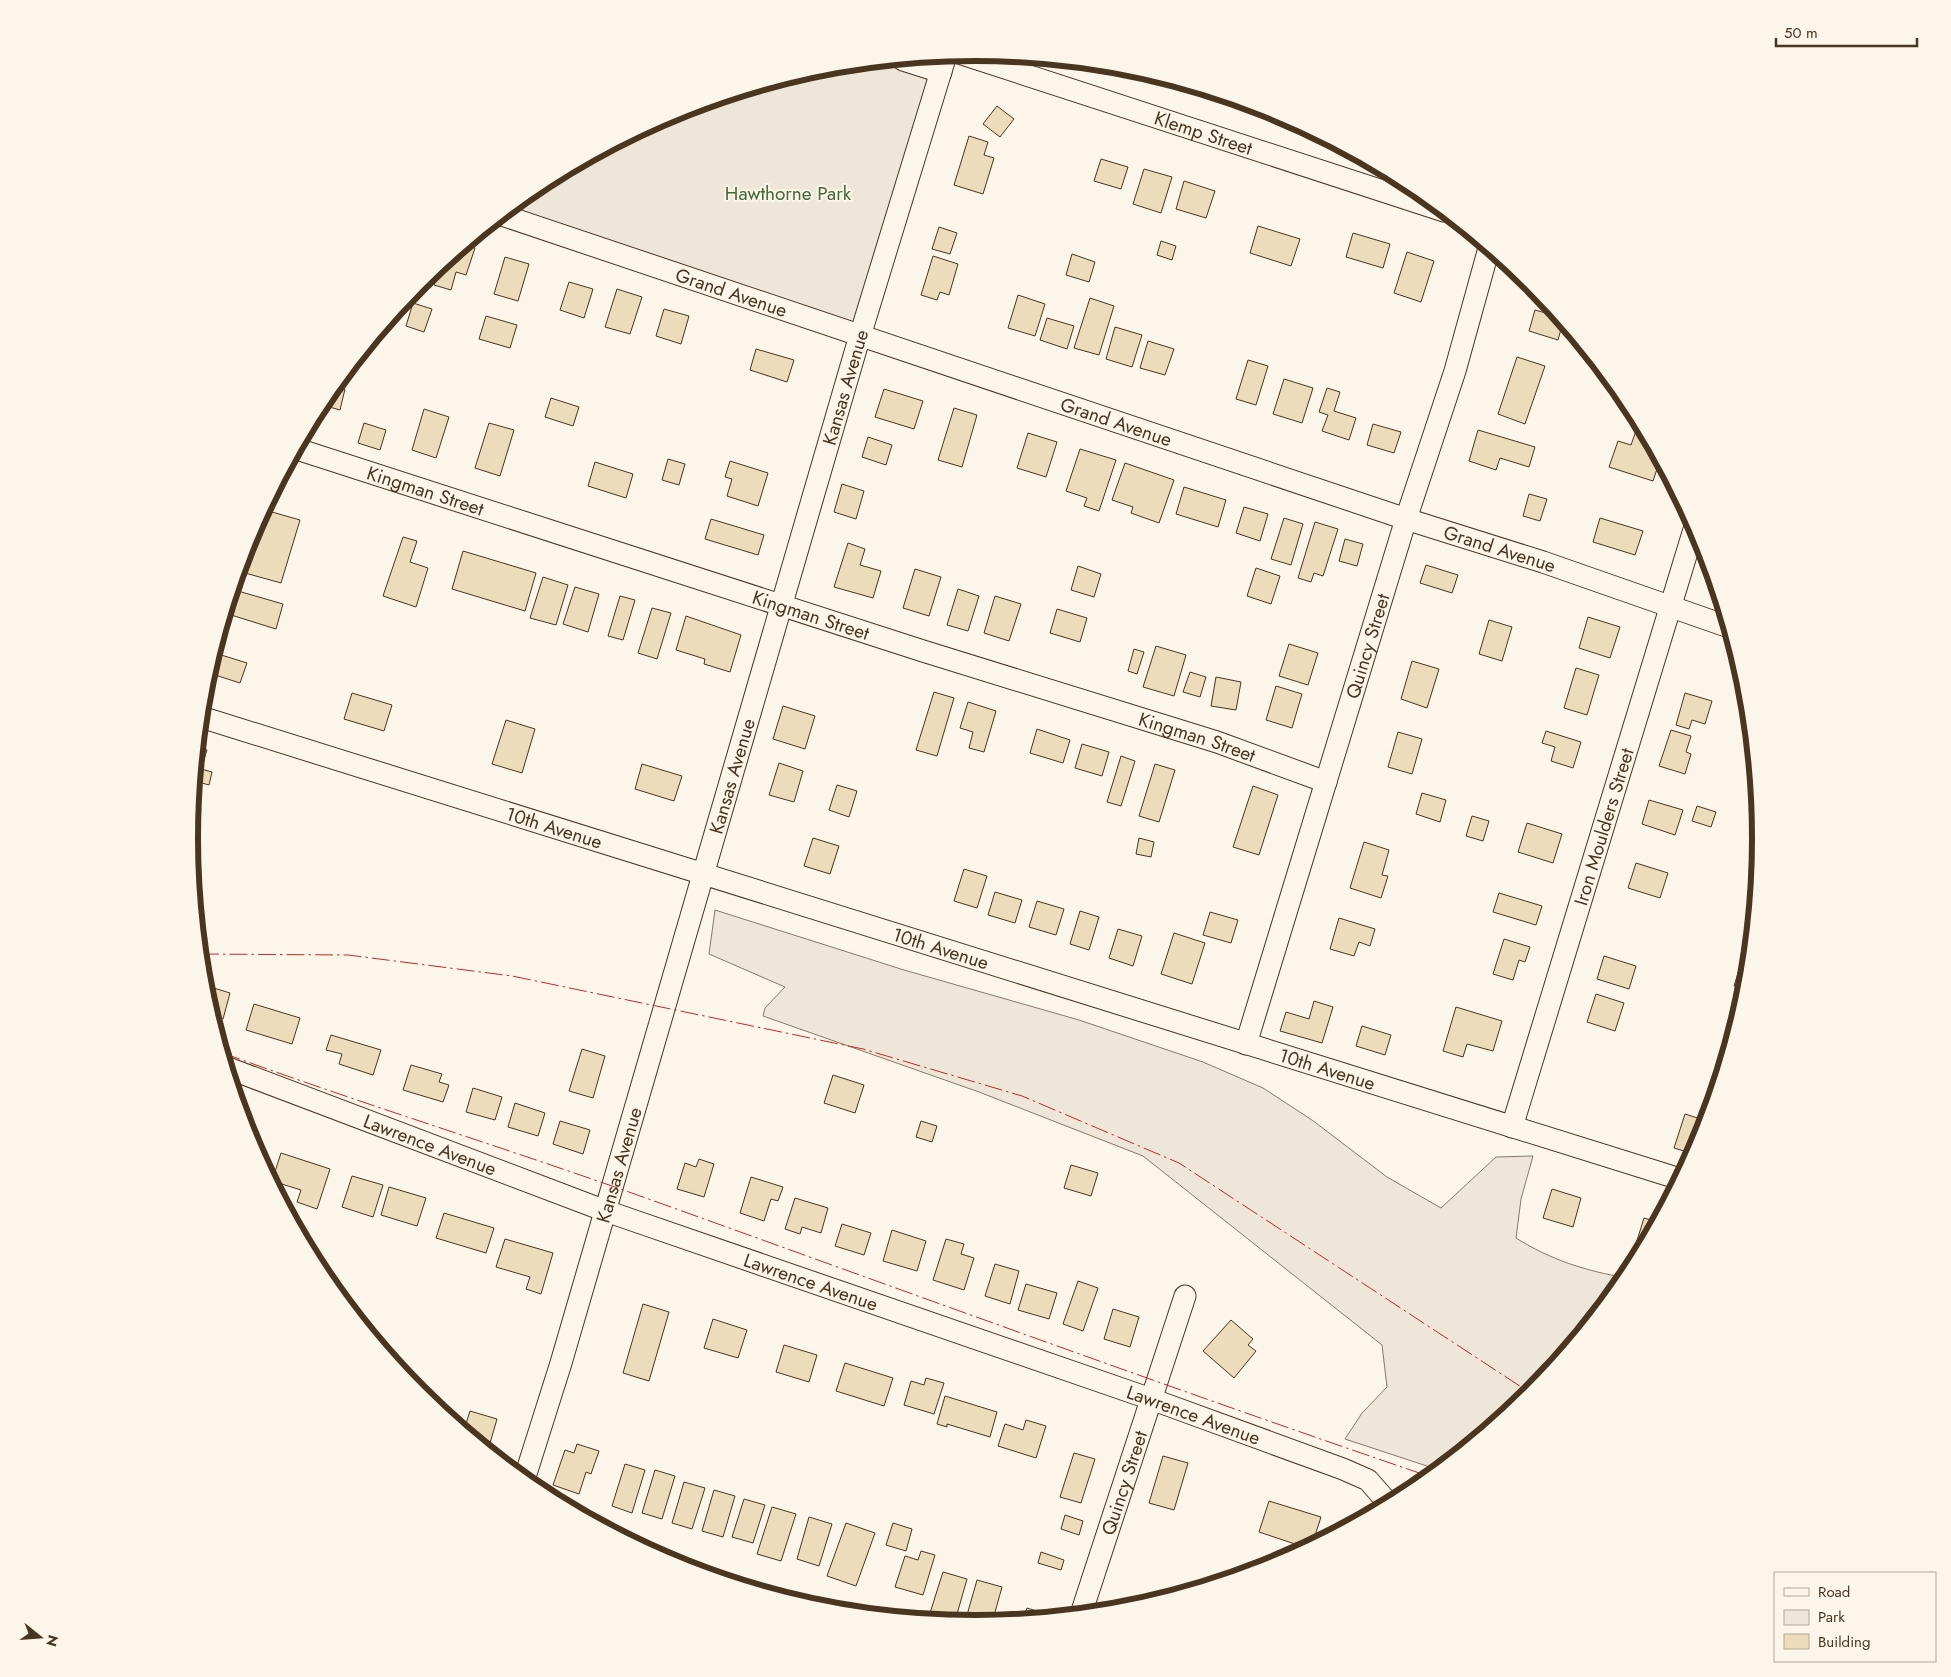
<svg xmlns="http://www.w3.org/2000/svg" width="1951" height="1677" font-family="Jost,sans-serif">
	<rect width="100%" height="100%" fill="#fbf6e9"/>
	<path fill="#ede6d9" stroke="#887966" d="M946 55 861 334 502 215 539 185 675 112 822 68Z
		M715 910 904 970 1079 1020 1203 1062 1263 1088 1312 1120 1387 1177 1441 1208 1496 1157 1533 1156 1521 1199 1516 1238C1551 1260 1586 1271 1627 1278L1531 1394 1439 1470 1345 1439 1362 1413 1387 1387 1382 1345 1143 1156 979 1092 763 1016 765 1008 785 987 709 954Z"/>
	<path fill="#ecdcbc" stroke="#4a3520" d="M997 106 1014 119 1000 137 983 124Z
		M969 136 988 142 984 155 994 158 983 194 954 185Z
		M1101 159 1128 167 1121 189 1094 181Z
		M1144 169 1172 177 1161 213 1133 204Z
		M1184 181 1215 191 1206 218 1176 209Z
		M1258 226 1300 239 1291 266 1250 253Z
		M939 227 957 233 950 254 932 249Z
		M1353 233 1390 244 1383 268 1346 257Z
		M1161 241 1176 246 1172 260 1157 255Z
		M466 245 475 248 466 275 456 272 451 290 434 285 440 266Z
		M1407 252 1434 261 1421 302 1394 293Z
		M1072 254 1095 262 1089 282 1066 275Z
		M933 256 958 264 949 295 940 292 937 300 921 295Z
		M505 257 529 264 518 301 494 294Z
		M569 282 593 289 584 318 560 310Z
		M617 289 642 297 630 334 605 327Z
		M1018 295 1045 304 1035 336 1008 328Z
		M1090 298 1114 306 1099 355 1074 348Z
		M413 303 432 309 424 332 406 326Z
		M664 309 689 316 681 344 656 336Z
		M1535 310 1560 317 1563 322 1558 340 1529 331Z
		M486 316 517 325 510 348 479 339Z
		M1047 318 1074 326 1067 349 1040 340Z
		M1115 327 1142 335 1132 367 1106 359Z
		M1148 341 1174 349 1165 375 1140 368Z
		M756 349 794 360 787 382 750 370Z
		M1517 357 1545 366 1525 424 1498 414Z
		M1248 360 1268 366 1256 405 1236 399Z
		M1284 379 1313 388 1302 423 1273 414Z
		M335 386 345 389 340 410 326 406 329 393Z
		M1327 388 1340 392 1334 411 1356 418 1349 440 1322 431 1328 415 1319 412Z
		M884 389 923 401 914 429 875 417Z
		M551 398 579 407 573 426 545 417Z
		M954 408 977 415 962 467 938 460Z
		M424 409 449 417 436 458 412 450Z
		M364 423 386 430 380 450 358 443Z
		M489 423 514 430 500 476 475 468Z
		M1373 424 1401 432 1394 453 1367 445Z
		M1638 425 1642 426 1660 460 1653 481 1609 467 1618 441 1631 445Z
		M1478 430 1535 447 1529 467 1500 458 1496 470 1469 461Z
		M1028 433 1057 442 1046 477 1017 468Z
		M868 437 892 445 886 465 862 457Z
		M1080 449 1116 460 1099 511 1084 506 1087 498 1066 491Z
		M668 459 685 464 679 485 662 480Z
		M730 461 768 473 758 506 727 496 732 479 725 477Z
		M595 462 633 474 626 498 588 486Z
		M1125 463 1174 480 1159 523 1131 513 1133 507 1112 500Z
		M842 484 864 491 856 519 834 512Z
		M1184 487 1226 500 1218 527 1176 514Z
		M1529 494 1547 499 1540 521 1523 516Z
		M1244 507 1268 514 1260 541 1236 533Z
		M265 510 300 520 281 583 245 573Z
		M1284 518 1303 524 1291 565 1271 559Z
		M1600 518 1643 531 1635 555 1593 542Z
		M711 519 764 535 758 555 705 539Z
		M1315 522 1338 529 1323 576 1314 573 1311 582 1298 578Z
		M403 537 417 541 410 562 428 568 416 607 383 596Z
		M1345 539 1363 544 1357 566 1339 561Z
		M848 543 865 549 860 565 881 571 873 598 834 587Z
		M463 551 536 573 525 611 452 589Z
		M1426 565 1458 575 1452 593 1420 583Z
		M1078 566 1101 574 1094 597 1071 590Z
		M1256 568 1280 576 1271 604 1247 596Z
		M915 569 941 577 929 616 903 608Z
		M543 577 568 585 556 625 530 618Z
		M575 587 599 594 588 632 563 624Z
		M958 589 979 596 968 631 947 625Z
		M238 591 283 604 276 629 231 615Z
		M620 596 635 600 623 640 608 636Z
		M995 596 1021 604 1009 641 984 633Z
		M652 608 671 613 657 659 638 653Z
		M1057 609 1087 618 1080 642 1050 633Z
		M686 616 741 635 730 672 704 664 705 659 676 650Z
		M1588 617 1620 627 1610 658 1579 648Z
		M1489 620 1512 627 1502 661 1479 654Z
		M1289 644 1318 653 1308 685 1279 676Z
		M1156 646 1186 655 1174 696 1143 687Z
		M1134 649 1144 652 1137 674 1128 671Z
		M218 654 247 663 240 683 212 674Z
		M1412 661 1439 669 1427 708 1401 699Z
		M1576 668 1599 675 1587 715 1564 708Z
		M1190 672 1206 677 1200 697 1183 692Z
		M1216 677 1241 682 1236 710 1211 706Z
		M1276 686 1302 694 1292 728 1266 720Z
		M934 692 954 698 937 756 916 750Z
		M352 693 392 705 384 731 344 719Z
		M1685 693 1712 701 1705 724 1692 720 1689 729 1676 725Z
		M968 702 996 711 984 752 969 748 973 732 960 728Z
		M783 706 815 716 805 749 773 739Z
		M506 720 535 729 522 773 492 764Z
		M1037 729 1070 740 1063 763 1030 753Z
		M1671 730 1691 736 1686 752 1691 754 1685 774 1659 766Z
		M1546 731 1581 742 1573 768 1551 761 1555 747 1542 743Z
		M1398 732 1422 739 1412 774 1388 767Z
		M1082 744 1109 752 1102 776 1075 768Z
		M199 747 207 750 201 769 212 772 209 785 195 781Z
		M1121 756 1135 761 1121 806 1107 802Z
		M779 763 803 771 794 802 769 795Z
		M642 764 682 776 674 801 635 789Z
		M1155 764 1175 770 1159 822 1139 816Z
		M837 785 857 791 849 817 829 810Z
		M1253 786 1278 795 1259 855 1233 847Z
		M1422 793 1446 800 1440 822 1416 814Z
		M1649 800 1683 810 1675 835 1642 824Z
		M1697 806 1716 812 1711 827 1692 821Z
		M1472 816 1489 821 1483 841 1466 836Z
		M1527 823 1562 834 1553 863 1518 852Z
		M813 838 839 846 830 874 804 866Z
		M1139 838 1154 842 1151 857 1136 854Z
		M1364 842 1389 850 1382 875 1388 876 1381 898 1350 888Z
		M1636 863 1668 873 1660 898 1628 888Z
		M964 869 987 876 977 908 954 901Z
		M995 892 1022 900 1015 923 988 915Z
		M1499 893 1542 906 1536 925 1493 912Z
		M1037 901 1064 909 1056 935 1029 927Z
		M1080 911 1099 917 1089 950 1070 944Z
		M1210 912 1238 920 1231 943 1203 935Z
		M1339 918 1375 929 1370 946 1359 942 1354 956 1330 949Z
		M1118 929 1142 936 1133 966 1109 958Z
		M1174 933 1205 943 1192 984 1161 974Z
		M1504 939 1530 947 1525 962 1519 960 1513 980 1493 974Z
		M1746 947 1751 949 1747 990 1734 986Z
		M1604 956 1636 966 1629 989 1597 979Z
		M204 985 230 993 223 1019 212 1015Z
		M1596 994 1624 1003 1615 1031 1587 1022Z
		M1314 1001 1333 1007 1322 1043 1280 1031 1286 1012 1309 1019Z
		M254 1004 300 1018 292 1044 246 1030Z
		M1456 1007 1502 1021 1493 1051 1467 1044 1463 1057 1443 1051Z
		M1362 1026 1391 1035 1385 1055 1356 1046Z
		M331 1035 381 1050 373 1075 339 1064 342 1054 326 1050Z
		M582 1049 605 1056 593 1098 569 1091Z
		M411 1065 442 1074 439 1082 449 1085 443 1102 403 1090Z
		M833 1075 864 1085 855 1113 824 1103Z
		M473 1088 502 1097 495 1120 466 1112Z
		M515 1103 545 1113 538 1136 508 1127Z
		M1685 1114 1707 1121 1694 1154 1674 1148Z
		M560 1121 590 1130 583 1154 553 1144Z
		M921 1121 937 1126 932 1142 916 1137Z
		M281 1153 330 1169 317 1209 297 1202 301 1190 272 1181Z
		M699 1159 714 1164 704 1197 677 1189 685 1163 696 1167Z
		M1071 1165 1098 1173 1091 1196 1064 1188Z
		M352 1176 383 1185 373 1217 342 1207Z
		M751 1177 783 1187 778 1201 771 1199 764 1221 740 1213Z
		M389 1187 426 1198 417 1226 381 1215Z
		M1552 1189 1581 1198 1573 1227 1543 1218Z
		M795 1198 828 1208 821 1233 802 1227 800 1234 785 1229Z
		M444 1213 494 1228 486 1253 436 1238Z
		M1644 1218 1658 1222 1643 1249 1635 1247Z
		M842 1224 871 1233 864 1255 835 1246Z
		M892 1230 926 1241 917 1271 883 1261Z
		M505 1239 553 1253 541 1294 526 1289 530 1277 496 1267Z
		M946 1239 964 1244 961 1254 974 1258 964 1290 933 1280Z
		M995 1264 1019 1271 1010 1304 985 1296Z
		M1078 1281 1098 1288 1083 1331 1063 1324Z
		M1026 1284 1057 1293 1049 1319 1018 1310Z
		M643 1304 669 1312 649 1381 623 1373Z
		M1113 1309 1139 1317 1130 1347 1104 1339Z
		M713 1319 747 1330 738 1358 704 1348Z
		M1231 1320 1253 1339 1248 1345 1256 1351 1234 1378 1203 1351Z
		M784 1345 817 1355 809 1382 776 1372Z
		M845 1363 893 1378 884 1406 836 1391Z
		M926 1378 944 1383 934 1414 904 1405 911 1381 924 1385Z
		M945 1396 997 1412 990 1437 947 1424V1427L937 1424Z
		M470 1411 497 1419 488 1450 464 1430Z
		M1026 1420 1046 1426 1036 1458 998 1446 1005 1424 1023 1430Z
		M577 1444 599 1451 591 1474 586 1472 579 1494 553 1485 565 1450 574 1453Z
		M1074 1453 1095 1459 1081 1503 1060 1497Z
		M1163 1456 1188 1463 1174 1510 1149 1503Z
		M625 1464 645 1470 632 1513 612 1506Z
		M655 1470 675 1476 662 1519 642 1513Z
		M684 1482 705 1488 692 1529 672 1523Z
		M714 1490 735 1496 723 1537 702 1531Z
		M744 1499 765 1505 753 1543 732 1537Z
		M1269 1501 1321 1517 1312 1545 1307 1548 1259 1532Z
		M772 1507 796 1514 781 1561 757 1554Z
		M1065 1515 1083 1521 1079 1535 1061 1529Z
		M809 1517 832 1524 819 1566 797 1559Z
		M846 1523 875 1533 856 1586 827 1576Z
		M893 1523 912 1529 906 1551 886 1545Z
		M921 1551 935 1555 923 1595 895 1587 905 1556 918 1560Z
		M1041 1552 1064 1560 1061 1570 1038 1563Z
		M943 1572 967 1579 955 1621 930 1613Z
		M977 1580 1002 1587 992 1623 976 1624 965 1622Z
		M1027 1608 1050 1615 1049 1617 1023 1620Z"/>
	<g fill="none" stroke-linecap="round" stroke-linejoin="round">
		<defs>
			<g id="minor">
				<path id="s1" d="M962 54 1444 211"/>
				<path d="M903 60 941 72"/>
				<path id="s2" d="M502 215 1406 519 1543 562 1729 627"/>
				<path id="s3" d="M297 449 923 651 1217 742 1326 782"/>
				<path id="s4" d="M201 717 1680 1179"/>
				<path id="s5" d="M1246 1044 1406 519 1455 371 1489 248"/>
				<path id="s6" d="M228 1068 603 1210 1151 1399 1343 1469 1368 1480 1389 1504"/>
				<path id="s7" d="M1512 1127 1695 526"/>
				<path id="s8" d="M524 1480 561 1363 856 349 946 55"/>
				<path id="s9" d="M1081 1614 1185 1296"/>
			</g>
		</defs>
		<use href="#minor" stroke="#4a3520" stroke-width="23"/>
		<use href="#minor" stroke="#fbf6e9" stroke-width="21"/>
		<path stroke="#c62828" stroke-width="1" stroke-dasharray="18 4 2.5 4" stroke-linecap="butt" d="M201 954 348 955 512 976 863 1049 1022 1096 1179 1163 1532 1394
			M223 1053C362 1104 503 1147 643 1197 905 1291 1167 1387 1431 1477"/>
	</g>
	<g text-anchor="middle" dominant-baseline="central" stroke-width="4" stroke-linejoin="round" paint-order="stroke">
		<g font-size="19" fill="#4a3520" stroke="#fbf6e9">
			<text stroke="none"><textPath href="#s1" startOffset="254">Klemp Street</textPath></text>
			<text stroke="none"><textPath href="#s2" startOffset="242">Grand Avenue</textPath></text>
			<text stroke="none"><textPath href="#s8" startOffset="1139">Kansas Avenue</textPath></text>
			<text stroke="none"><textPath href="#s2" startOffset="648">Grand Avenue</textPath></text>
			<text stroke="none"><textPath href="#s3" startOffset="135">Kingman Street</textPath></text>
			<text stroke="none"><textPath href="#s2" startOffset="1052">Grand Avenue</textPath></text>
			<text stroke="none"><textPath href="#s3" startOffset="540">Kingman Street</textPath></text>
			<text stroke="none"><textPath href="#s5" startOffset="416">Quincy Street</textPath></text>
			<text stroke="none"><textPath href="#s3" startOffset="945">Kingman Street</textPath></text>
			<text stroke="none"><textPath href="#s8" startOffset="734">Kansas Avenue</textPath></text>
			<text stroke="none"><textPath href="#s4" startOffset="370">10th Avenue</textPath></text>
			<text stroke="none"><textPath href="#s7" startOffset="314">Iron Moulders Street</textPath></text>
			<text stroke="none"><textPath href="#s4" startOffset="775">10th Avenue</textPath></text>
			<text stroke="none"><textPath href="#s4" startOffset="1180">10th Avenue</textPath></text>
			<text stroke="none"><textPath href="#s6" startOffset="216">Lawrence Avenue</textPath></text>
			<text stroke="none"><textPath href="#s8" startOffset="329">Kansas Avenue</textPath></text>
			<text stroke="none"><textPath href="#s6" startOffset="621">Lawrence Avenue</textPath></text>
			<text stroke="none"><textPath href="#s6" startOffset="1026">Lawrence Avenue</textPath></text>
			<text stroke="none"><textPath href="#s9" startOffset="138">Quincy Street</textPath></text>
		</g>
		<g font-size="19" fill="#436837" stroke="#fbf6e9">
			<text x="788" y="193">Hawthorne Park</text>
		</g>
	</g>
	<path d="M0 0H1951V1677H0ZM198 838a777 777 0 1 1 1554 0a777 777 0 1 1-1554 0Z" fill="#fbf6e9" fill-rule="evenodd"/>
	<path fill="none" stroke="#4a3520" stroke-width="6" d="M198 838a777 777 0 1 1 1554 0a777 777 0 1 1-1554 0Z"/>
	<rect x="1774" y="1572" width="162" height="90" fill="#fbf6e9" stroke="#b4a999"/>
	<rect x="1784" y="1588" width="25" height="8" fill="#fbf6e9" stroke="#b4a999"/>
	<text x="1818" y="1597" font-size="15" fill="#4a3520">Road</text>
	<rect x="1784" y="1610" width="25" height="15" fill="#ede6d9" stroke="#b4a999"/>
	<text x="1818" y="1622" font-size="15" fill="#4a3520">Park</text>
	<rect x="1784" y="1634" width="25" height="15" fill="#ecdcbc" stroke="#b4a999"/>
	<text x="1818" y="1647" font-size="15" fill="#4a3520">Building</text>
	<g transform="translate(40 1637) rotate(107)" stroke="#fbf6e9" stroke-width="4" paint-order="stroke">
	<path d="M0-4L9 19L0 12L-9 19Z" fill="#4a3520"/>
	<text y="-8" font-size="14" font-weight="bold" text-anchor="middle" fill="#4a3520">N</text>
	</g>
	<path d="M1776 38v8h141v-8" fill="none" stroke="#4a3520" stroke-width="2.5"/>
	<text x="1784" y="38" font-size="15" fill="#4a3520" stroke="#fbf6e9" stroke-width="4" paint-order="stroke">50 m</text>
</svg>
